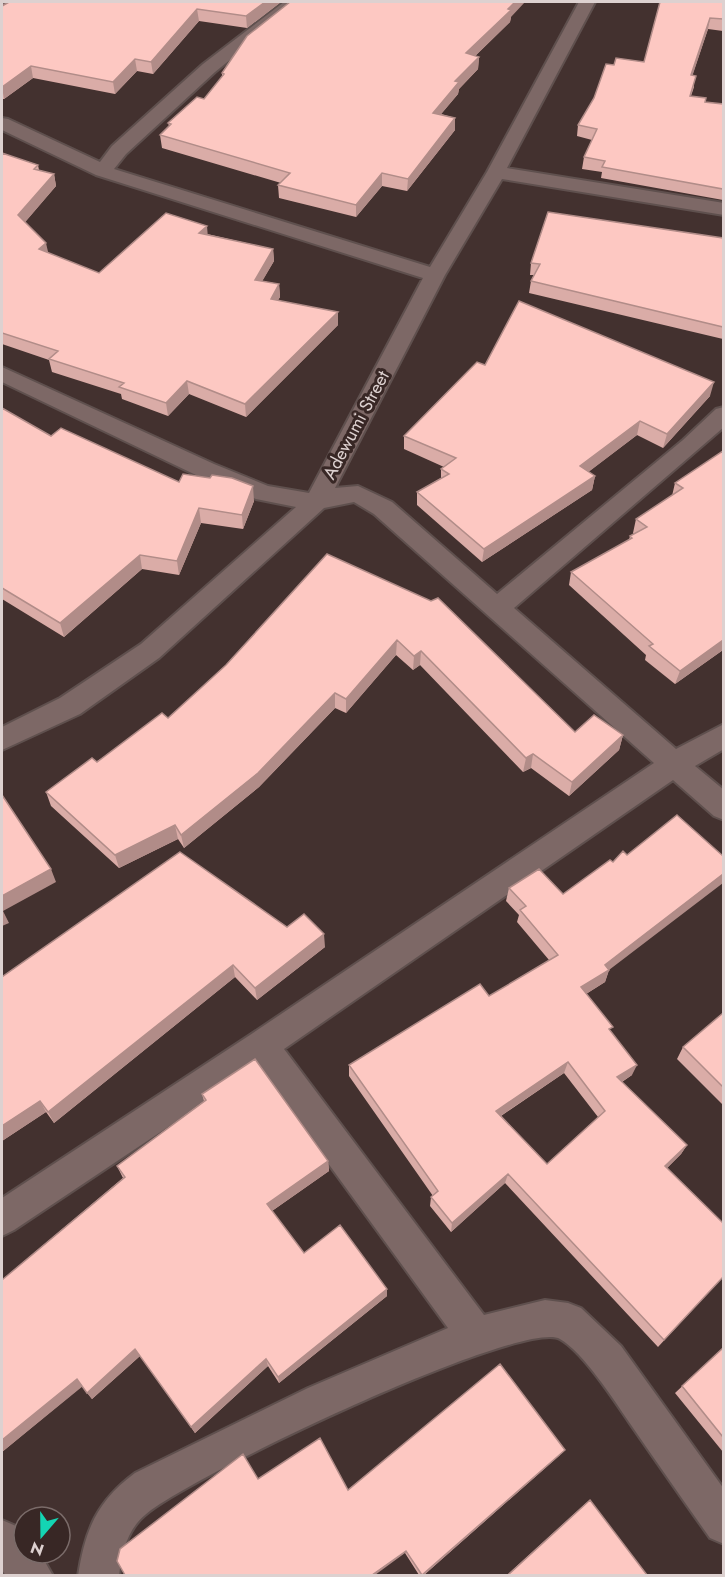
<svg xmlns="http://www.w3.org/2000/svg" width="725" height="1577" font-family="Jost,sans-serif">
	<rect width="100%" height="100%" fill="#43312f"/>
	<g fill="none" stroke-linecap="round" stroke-linejoin="round">
		<defs>
			<path id="street" d="M2 2H16L2 10Z
				M284 2H301L215 72 126 154 114 169 430 267 487 172 579 2H595L507 168 724 203V215L502 179 445 275 335 488 358 486 392 502 497 594 683 440 716 409 724 407V427L514 608 676 749 724 724V749L695 766 724 790V820L714 816 673 780 284 1049 484 1315 545 1300 568 1303 581 1308 621 1346 724 1489V1544L710 1538C683 1500 656 1461 629 1422 614 1400 583 1352 560 1339 522 1318 184 1479 145 1515 127 1530 122 1553 119 1576H78C85 1530 97 1501 135 1473L308 1388 448 1328 258 1067 14 1230 2 1236V1198L250 1035 654 763 374 514 354 502 324 508 159 658 80 714 2 750V727L60 698 141 644 296 507 256 499 198 476 2 382V367L214 464 268 486 309 493 423 278 96 175 2 130V118L8 119 100 162 112 146 203 64Z
				M2 1520 16 1526 24 1535V1553H40L53 1576H6L2 1570Z"/>
		</defs>
		<use href="#street" stroke="#5f504e" stroke-width="4"/>
		<use href="#street" fill="#7d6866" fill-rule="evenodd"/>
	</g>
	<path fill="#daaca7" fill-rule="evenodd" d="M9 2H281L247 28 199 21 153 74 137 71 115 94 33 78 4 99H2V6Z
		M658 2H723V31L708 29 692 76 694 87 691 96 705 102 723 104V200L601 178 602 172 582 169 584 157 592 140 577 136 578 125 614 65 644 62 660 2Z
		M511 17 510 22 475 56 479 57 478 69 459 89 458 94 441 114 455 118V130L407 191 382 186 356 217 279 198 278 185 281 183 162 148 160 135 169 126 168 123 204 99 222 77V73Z
		M2 153 38 165 39 170 54 174 56 186 25 222 48 253 99 273 207 226V234L273 249 274 261 262 281 279 284 280 297 278 300 338 325 246 417 189 394 168 416 122 399 121 394 52 372 49 360 2 344Z
		M723 238V339L529 293 531 281 534 275H530L531 263Z
		M485 365 710 396 663 448 637 435 588 472 595 476 592 490 482 562 417 505V492L441 478V469L444 467 404 449V436Z
		M2 408 51 436 179 482 254 501 243 529 201 523 179 575 142 569 64 637 2 599Z
		M723 451V650L675 684 645 660 646 655 569 585 571 572 629 540 630 536 634 534 633 533 636 519 672 496 675 483Z
		M327 554 575 732 623 735 619 750 569 796 531 768 523 772 420 665 413 670 396 655 346 713 335 708 259 787 184 848 178 839 119 868 51 806 46 792 168 718 226 665Z
		M509 888 609 970 605 982 586 994 611 1032 632 1075 622 1082 687 1145 681 1154 667 1168 723 1277 658 1347 505 1183 451 1232 430 1206 431 1197 433 1196 349 1076V1065L489 996 549 960 517 922 519 915 506 901ZM564 1073 598 1117 547 1164 501 1116Z
		M287 927 325 947 257 1000 235 977 54 1123 46 1112 2 1141V977Z
		M723 1013V1105L677 1059 683 1047Z
		M202 1094 328 1161 329 1171 272 1211 304 1253 387 1289V1296L279 1383 268 1366 195 1433 140 1356 92 1399 82 1386 2 1452V1280L123 1178 117 1166 204 1101Z
		M723 1348V1452L675 1393Z
		M560 1455 424 1575H419L405 1553 258 1479 348 1490Z
		M590 1500 647 1575H507L585 1504Z"/>
	<path fill="#b18c88" d="M265 2H281L247 28 246 16Z
		M515 2H525L511 17 510 22 465 66 466 53Z
		M197 9 199 21 153 74 151 62Z
		M710 18 708 29 689 86 691 75Z
		M479 57 478 69 459 89 458 94 432 125 433 113 455 81Z
		M135 59 137 71 115 94 113 82Z
		M31 66 33 78 4 99 2 87Z
		M455 118V130L407 191 408 179Z
		M382 173V186L356 217V205Z
		M54 174 56 186 21 227 18 215Z
		M207 226 208 238 199 233Z
		M46 243 49 256 39 249Z
		M273 249 274 261 256 292 255 280Z
		M279 284 280 297 271 312V299Z
		M338 312V325L246 417 245 404Z
		M187 381 189 394 168 416 166 403Z
		M714 382 710 396 663 448 667 434Z
		M640 421 637 435 578 480 580 466Z
		M595 476 592 490 482 562 484 549Z
		M253 486 254 501 243 529 242 515Z
		M199 508 201 523 179 575 177 561Z
		M140 555 142 569 64 637 60 623Z
		M397 640 396 655 346 713V699Z
		M723 640V650L675 684 680 671Z
		M421 651 420 665 413 670 414 656Z
		M335 693V708L259 787 184 848 181 835Z
		M623 735 619 750 569 796 572 782Z
		M533 754 531 768 523 772 526 758Z
		M175 825 178 839 119 868 115 855Z
		M51 869 56 882 3 911 9 923 2 926V896Z
		M723 874V883L609 970 605 982 578 999 581 987 605 965Z
		M324 934 325 947 257 1000 255 988Z
		M233 965 235 977 54 1123 48 1112Z
		M568 1062 564 1073 493 1121 496 1111Z
		M637 1065 632 1075 612 1088 617 1077Z
		M40 1101 46 1112 2 1141V1126Z
		M687 1145 681 1154 659 1176 665 1166Z
		M328 1161 329 1171 269 1213 267 1204Z
		M508 1174 505 1183 451 1232 452 1223Z
		M387 1289V1296L279 1383 278 1377Z
		M135 1349 140 1356 92 1399 87 1393Z
		M266 1359 268 1366 195 1433 191 1427Z
		M77 1379 83 1386 2 1452V1440Z
		M565 1450 424 1575H422Z
		M406 1551 405 1553 375 1575H372Z"/>
	<path fill="#fdc8c2" stroke="#b18c88" stroke-width="1.5" fill-rule="evenodd" d="M9 2H265L246 16 197 9 151 62 135 59 113 82 31 66 2 87V6Z
		M290 2H515L508 9 511 10 466 53 479 57 455 81 459 82 433 113 455 118 408 179 382 173 356 205 278 185 290 173 160 135 171 124 168 123 197 97 204 99 224 74 222 73 247 36Z
		M660 2H723V19L710 18 691 75 696 76 690 96 706 98 705 102 723 104V189L602 167 605 161 584 157 597 129 578 125 594 98 606 64 614 65 616 58 644 62Z
		M2 153 38 165 34 169 54 174 18 215 46 243 39 249 99 273 166 213 207 226 199 233 273 249 255 280 279 284 271 299 338 312 245 404 187 381 166 403 119 387 124 383 49 359 58 351 2 333Z
		M548 212 723 238V327L531 281 540 264 531 263Z
		M519 301 714 382 667 434 640 421 580 466 595 476 484 549 417 492 449 474 441 469 456 458 404 436 477 362 485 365Z
		M2 408 51 436 61 428 179 482 183 474 210 478 212 475 232 478 253 486 242 515 199 508 177 561 140 555 60 623 2 588Z
		M723 451V640L680 671 649 646 653 644 571 572 632 538 630 536 647 527 636 519 683 488 675 483Z
		M327 554 431 601 438 598 575 732 594 715 623 735 572 782 533 754 526 758 421 651 414 656 397 640 346 699 335 693 258 773 181 835 175 825 115 855 46 792 92 758 97 762 162 713 168 718 226 665Z
		M2 795 51 869 2 896Z
		M677 815 723 856V874L605 965 609 970 581 987 613 1027 609 1029 637 1065 617 1077 687 1145 665 1166 723 1223V1277L664 1340 508 1174 452 1223 431 1197 438 1191 349 1065 480 984 489 996 558 955 520 910 526 906 509 888 539 869 563 894 610 860 613 862 623 851 627 855ZM568 1062 605 1111 547 1164 496 1111Z
		M180 852 287 927 304 914 324 934 255 988 233 965 48 1112 40 1101 2 1126V977Z
		M723 1013V1087L683 1047Z
		M255 1059 328 1161 267 1204 304 1253 340 1225 387 1289 278 1377 266 1359 191 1427 135 1349 87 1393 77 1379 2 1440V1280L125 1177 117 1166 206 1100 202 1094Z
		M723 1348V1437L682 1386Z
		M500 1364 565 1450 422 1575 406 1551 372 1575H125L117 1561 120 1549 243 1454 258 1479 320 1438 348 1490Z
		M590 1500 647 1575H508Z"/>
	<g text-anchor="middle" dominant-baseline="central" stroke-width="6" stroke-linejoin="round" paint-order="stroke">
		<g font-size="18" fill="#ddd1d0" stroke="#382725">
			<text transform="translate(356 425) rotate(-62)">Adewumi Street</text>
		</g>
	</g>
	<rect width="725" height="1577" fill="none" stroke="#ddd1d0" stroke-width="6"/>
	<g transform="translate(42 1535) rotate(200)"><circle r="28" fill="#382725" stroke="#7a6b69" stroke-width="1.5"/>
	<path d="M0-4.5L10 22L0 15L-10 22Z" fill="#14d5b3"/>
	<text y="-9" font-size="16" font-weight="bold" text-anchor="middle" fill="#ddd1d0">N</text>
	</g>
</svg>
